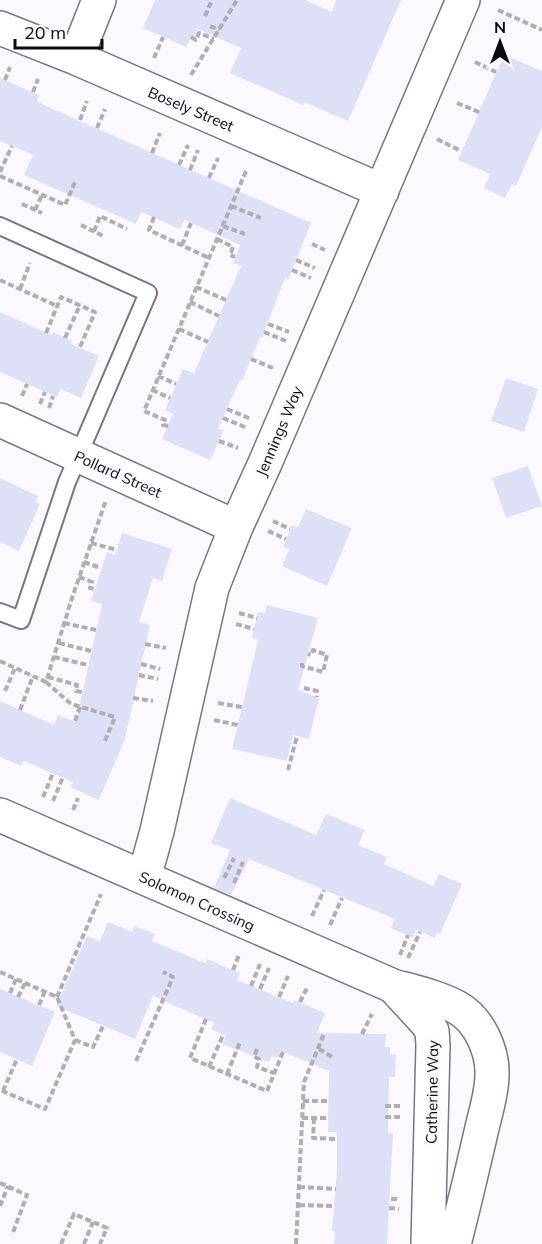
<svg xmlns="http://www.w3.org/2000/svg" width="542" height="1244" font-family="Mulish,sans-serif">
	<rect width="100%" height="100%" fill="#fbf9fe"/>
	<path fill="#dee0f7" d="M155 0H305L332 12 336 0H401L348 121 304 102 303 105 230 73 241 48 198 29 195 36 192 35 186 47 143 28Z
		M507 56 542 71V127L516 186 512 184 505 198 484 188 490 174 458 160 503 57 506 58Z
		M0 78 39 95 37 101 46 106 311 223 288 280 285 278 262 338 260 337 242 381 240 380 218 429 224 430 210 460 162 439 173 414 165 410 183 369 194 373 241 266 233 263 240 245 185 220 180 229 141 212 136 224 24 175 33 155 0 141Z
		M0 312 51 335 53 332 72 341 71 344 99 356 81 398 61 389 57 397 0 372Z
		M506 378 538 389 524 432 491 421Z
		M528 466 542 506 506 518 492 478Z
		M0 478 38 496 36 502 40 504 19 551 0 542Z
		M306 509 352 528 327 586 282 566 289 549 283 547 292 525 298 527Z
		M122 533 172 549 162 581 153 578 139 622 150 625 125 739 99 800 70 787 73 782 24 761 21 766 0 757V701L54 725 58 715 76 722 102 604 91 601 107 552 115 555Z
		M267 605 318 618 298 690 319 698 309 739 293 735 287 761 232 749 258 640 252 638 258 612 265 613Z
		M230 798 316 835 326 814 365 830 358 845 387 857 384 864 433 886 439 874 462 884 440 934 437 932 435 938 416 930 413 938 391 928 395 919 249 859 231 895 214 888 230 850 211 843Z
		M108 922 132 932 134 926 155 934 152 941 205 963 207 959 240 973 237 980 293 1003 294 1000 325 1013 317 1033 386 1034 385 1047H390V1054L396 1055 395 1077H389L388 1133H393L387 1244H334L335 1231H332L337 1170V1132H328L329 1071 281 1051 278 1058 272 1056 269 1062 222 1044 226 1036 211 1029 214 1023 153 996 135 1039 56 1006 87 936 100 941Z
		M0 989 55 1012 32 1066 0 1052Z"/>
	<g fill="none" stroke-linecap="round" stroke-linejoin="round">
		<defs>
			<path id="lane" d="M0 226 148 293 67 482 21 620 0 612"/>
			<path id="street" d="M0 28 76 58 382 191
				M76 58 99 0
				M0 420 236 527
				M0 815 393 986C415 992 438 997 458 1008 479 1020 493 1051 492 1075 492 1092 486 1111 482 1128 473 1167 464 1206 454 1244
				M142 876 149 860 157 831 212 588 236 527 266 461 463 0
				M393 986 427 1023 432 1031 433 1045 428 1244"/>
		</defs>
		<use href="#lane" stroke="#7a7580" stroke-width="20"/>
		<use href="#street" stroke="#7a7580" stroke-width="36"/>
		<path stroke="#b0aeb3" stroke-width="4" stroke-dasharray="6 3" stroke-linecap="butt" d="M498 10 542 30
			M205 16 212 0
			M210 26 219 30
			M191 37 196 40 199 33 214 39
			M154 58 163 37
			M475 62 496 72
			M191 75 237 0
			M5 80 10 67
			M33 92 38 79
			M457 103 481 113
			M80 120 87 101
			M97 128 105 109
			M437 139 461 151
			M152 153 160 133
			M179 165 188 145
			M190 170 198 150
			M0 172 12 146
			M0 176 65 205 75 182
			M209 178 218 158
			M22 204 42 213
			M231 206 261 218
			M35 210 42 195
			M154 217 149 230 209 258
			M81 225 105 237
			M223 226 245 234
			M94 231 100 216 127 229
			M217 239 233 247 230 255 235 257
			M312 244 325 250
			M182 245 191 223
			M296 260 315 268
			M292 270 311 278
			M0 280 57 306
			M196 287 226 300
			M20 289 30 263
			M190 302 219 316
			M268 324 289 332
			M179 329 208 342
			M264 332 286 341
			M46 333 61 297 95 312 80 347
			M65 338 80 305
			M251 359 273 368
			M158 376 176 384
			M152 390 170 398
			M22 396 27 384
			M40 404 45 392
			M49 408 53 396
			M227 409 251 419
			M223 418 247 428
			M168 426 163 425 165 420 144 411 246 171
			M219 441 238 448
			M273 521 290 529
			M268 531 286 539
			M91 543 117 550
			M84 562 101 568
			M79 577 92 582 90 588 95 589
			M239 613 257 618
			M64 623 96 630
			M236 624 254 629
			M59 643 91 651
			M145 644 166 648
			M54 657 88 665
			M0 661 46 682 72 598 106 500
			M302 663V666L323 672 327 655 313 650 311 655 308 654
			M141 664 160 669
			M139 675 158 679
			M48 677 77 685 76 691 82 692
			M46 682 71 704 115 717 104 743
			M304 688 317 691V697
			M5 691 15 668
			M133 698 153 701
			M218 703 242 707
			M20 710 33 676
			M214 720 238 725
			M75 721 80 707
			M288 770 297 736
			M43 797 53 773
			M53 801 63 777
			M73 810 78 798
			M224 878 234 858
			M234 883 243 862
			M312 916 324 890
			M330 925 342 898
			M400 955 408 935
			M408 958 420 932
			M233 970 239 955
			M0 972 57 997 75 1040 45 1109 0 1090
			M251 986 260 964
			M260 989 269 968
			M10 993 16 979
			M18 997 25 983
			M57 997 101 894
			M279 997 288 976
			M300 1002 308 986
			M39 1005 45 991
			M206 1019 190 1058 267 1091 283 1052
			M362 1034 372 1014
			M75 1040 93 1047 103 1026
			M257 1049 254 1057 259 1059 257 1067 274 1073
			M319 1049 334 1058
			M136 1061 173 977 163 972
			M209 1067 223 1035
			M227 1074 240 1042
			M3 1091 17 1059
			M303 1101H328
			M385 1106H400
			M385 1117H400
			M302 1118H328
			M314 1118 313 1138 337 1139
			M0 1183 27 1195 12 1235
			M299 1187 336 1189
			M391 1199H399
			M299 1205 334 1206
			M0 1206 8 1186
			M389 1208 399 1209
			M61 1244 74 1214 107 1228 100 1244
			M84 1244 93 1222
			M296 1244 304 1082 324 1034"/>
		<use href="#lane" stroke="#fff" stroke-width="16"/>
		<use href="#street" stroke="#fff" stroke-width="33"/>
	</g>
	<g text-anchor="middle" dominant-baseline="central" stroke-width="4.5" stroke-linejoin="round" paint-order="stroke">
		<g font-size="15" fill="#0d0b0f" stroke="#fbf9fe">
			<text transform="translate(191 109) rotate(23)">Bosely Street</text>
			<text transform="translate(279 431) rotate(-67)">Jennings Way</text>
			<text transform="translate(118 474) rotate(24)">Pollard Street</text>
			<text transform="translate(197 901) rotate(24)">Solomon Crossing</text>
			<text transform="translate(432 1092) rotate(-89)">Catherine Way</text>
		</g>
	</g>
	<g transform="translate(500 42)" stroke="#fbf9fe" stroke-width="4.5" paint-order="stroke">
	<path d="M0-4.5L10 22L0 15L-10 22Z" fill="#0d0b0f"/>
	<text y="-9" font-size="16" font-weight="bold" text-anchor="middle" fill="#0d0b0f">N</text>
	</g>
	<path d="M15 39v9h87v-9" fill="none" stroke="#0d0b0f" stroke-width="3"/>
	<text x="24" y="39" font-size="18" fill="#0d0b0f" stroke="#fbf9fe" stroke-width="4.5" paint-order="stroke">20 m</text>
</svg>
